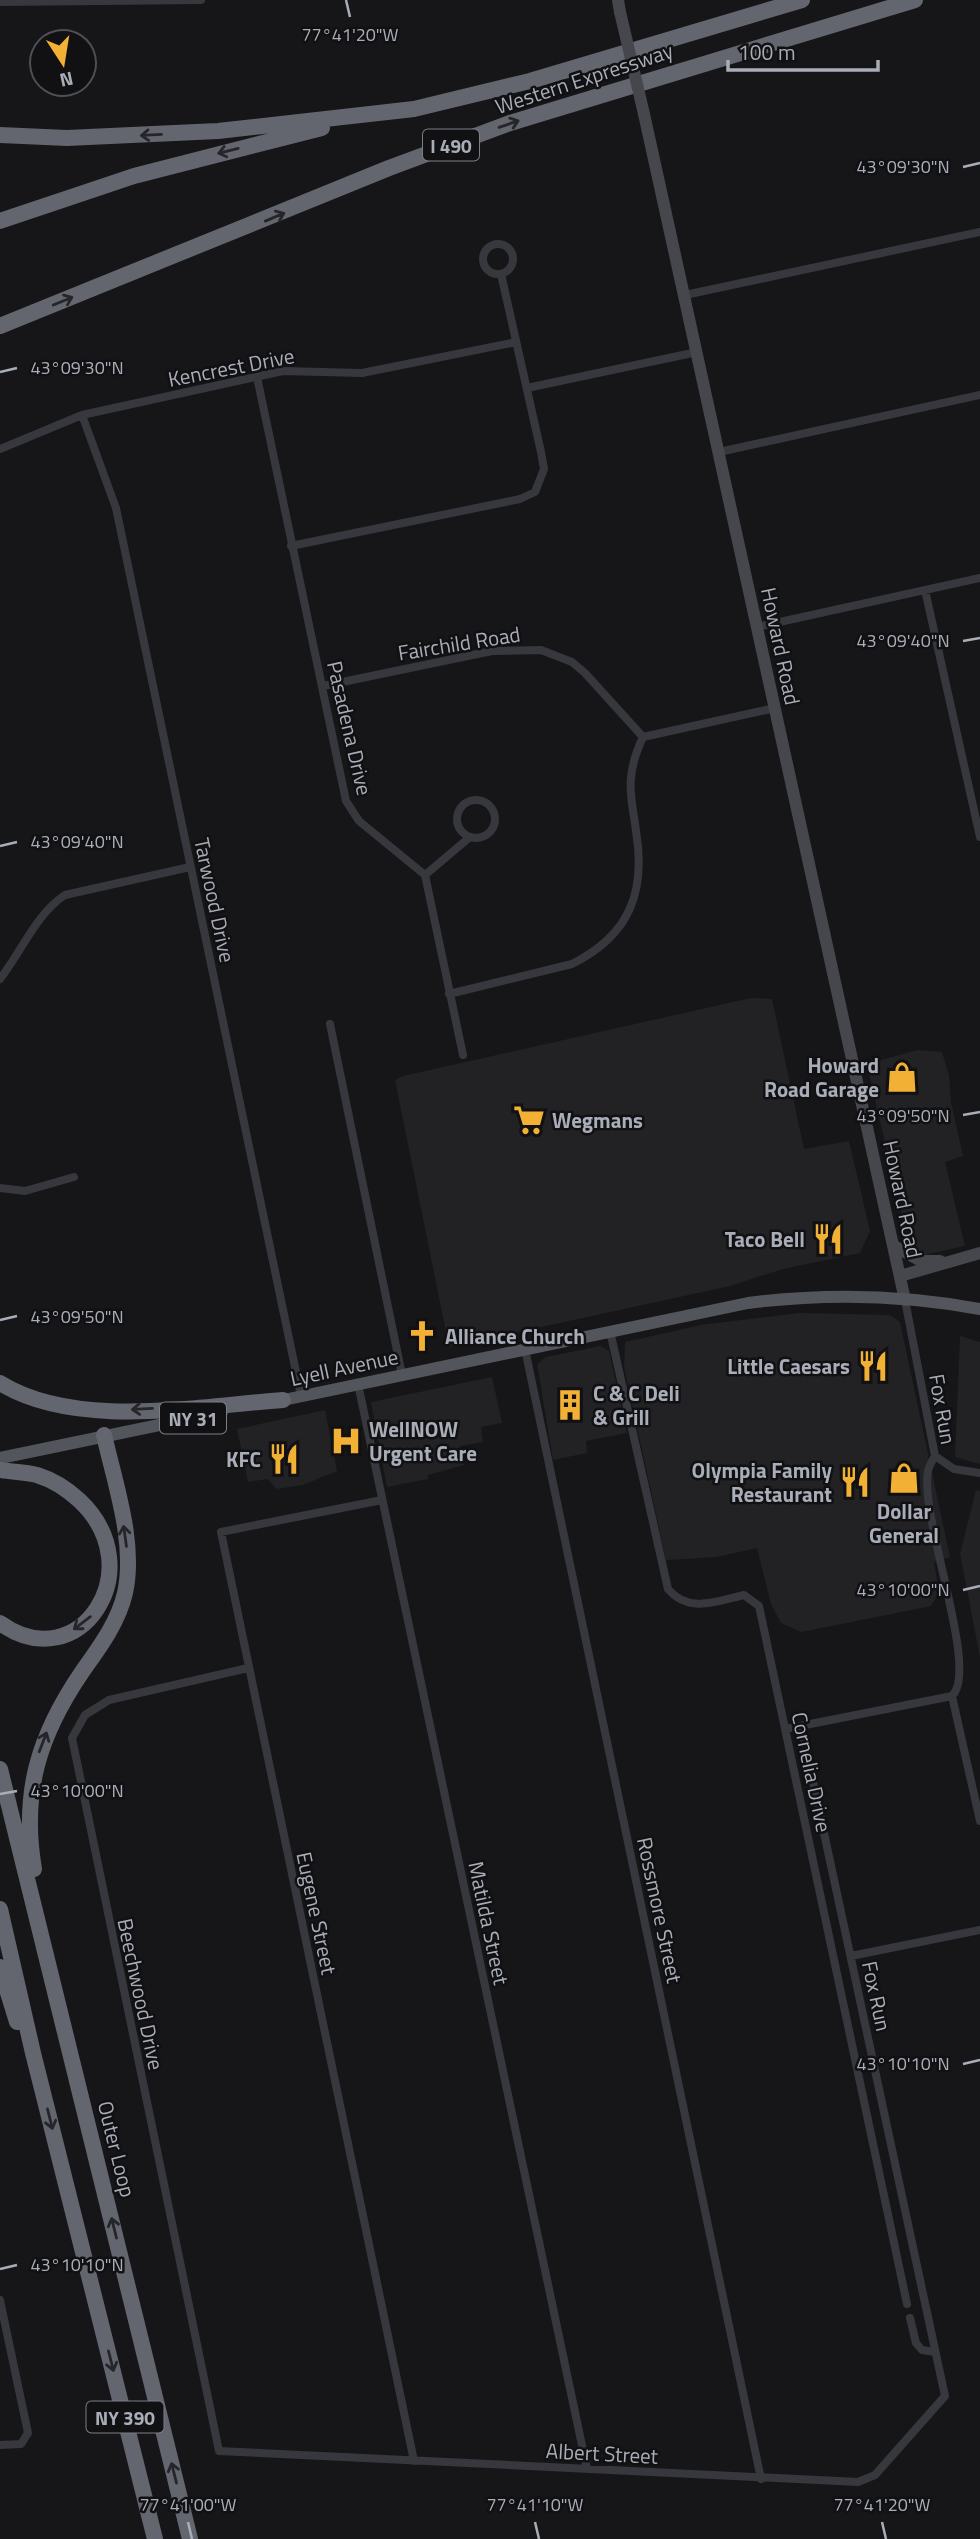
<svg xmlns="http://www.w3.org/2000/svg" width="980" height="2539" font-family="'Titillium Web',sans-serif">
	<rect width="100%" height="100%" fill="#161618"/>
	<path fill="#222225" d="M751 998 772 999 804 1149 849 1141 870 1231 860 1253 783 1269 730 1286 449 1347 395 1080 403 1076Z
		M917 1050 942 1052 949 1075 951 1102 963 1156 945 1162 965 1246 924 1255 910 1249 905 1230 867 1064Z
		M799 1313 890 1315 900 1322 950 1557 934 1562 939 1592 931 1606 801 1632 781 1623 771 1604 757 1548 717 1557 666 1560 624 1367 625 1342 701 1325Z
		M960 1336 980 1342V1464L955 1457Z
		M600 1346 609 1351 627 1433 586 1441 587 1453 553 1460 537 1364 546 1357Z
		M492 1377 502 1423 481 1427 483 1442 460 1446 464 1465 428 1475V1479L387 1487 371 1402Z
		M325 1410 337 1471 303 1485 276 1489 268 1479 248 1482 237 1429Z
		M976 1490 980 1491V1657L960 1554Z"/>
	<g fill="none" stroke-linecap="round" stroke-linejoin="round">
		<path stroke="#37383d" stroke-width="8" d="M0 2 201 0
			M483 259a15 15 0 1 1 30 0a15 15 0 1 1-30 0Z
			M685 295 980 232
			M257 377 346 801 359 821 425 875 463 1055
			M527 388 697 352
			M82 415 116 508 301 1396
			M0 449 82 415 283 371 362 373 516 342
			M719 452 980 395
			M291 546 520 499 535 492 544 469 541 452 501 274
			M925 590 980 837
			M757 627 980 578
			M323 686 492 651 541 650 572 662 585 673 643 737 775 708
			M457 819a19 19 0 1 1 38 0a19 19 0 1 1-38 0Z
			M425 875 470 837
			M0 979C22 951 36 914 65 895L190 867
			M449 994 572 964C630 935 646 892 636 831 634 813 629 796 631 778 632 763 637 750 643 737
			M330 1024 402 1375
			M0 1188 25 1191 74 1177
			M610 1331 668 1589C689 1614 718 1601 744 1595L759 1606 907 2304
			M525 1349 761 2479
			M358 1384 587 2469
			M935 1456 954 1469 980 1473
			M382 1500 221 1532 414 2461
			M248 1668 109 1700 85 1715 72 1738 219 2451 858 2482 875 2475 945 2396 801 1726
			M952 1696 980 1821
			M785 1729 952 1696C980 1670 919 1517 928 1471 929 1466 932 1461 935 1456L905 1300
			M851 1956 980 1930
			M0 2300 28 2433 21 2444 0 2445
			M910 2318 916 2343 922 2350 935 2352"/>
		<path stroke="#45474d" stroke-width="12" d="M618 0 620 12
			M644 114 905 1300
			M894 1246 921 1261H940
			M900 1276 980 1253"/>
		<path stroke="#53555c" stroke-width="12" d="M274 1402 748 1303C825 1293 904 1295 980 1309
			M0 1458 222 1412"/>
		<path stroke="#63666e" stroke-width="16" d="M0 135 67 138 218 131 414 109 530 81 802 0
			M0 221 134 176 322 128
			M0 326 389 168 510 123 915 0
			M0 1383C76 1430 198 1406 283 1400
			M0 1470C12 1472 25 1472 37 1475 53 1480 67 1489 79 1500 153 1569 79 1680 0 1623
			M0 1769 190 2539
			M34 1869C21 1792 39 1735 82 1672 99 1648 118 1623 125 1593 136 1543 115 1484 104 1435
			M0 1909 33 2053 155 2539
			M0 1967 17 2022"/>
		<path stroke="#45474d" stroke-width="12" d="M620 12 644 114"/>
	</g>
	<defs><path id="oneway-shaft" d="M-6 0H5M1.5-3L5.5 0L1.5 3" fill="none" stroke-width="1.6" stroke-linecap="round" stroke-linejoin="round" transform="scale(1.75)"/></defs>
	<g stroke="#26262a">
		<use href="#oneway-shaft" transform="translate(509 124) rotate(-19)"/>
		<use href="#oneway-shaft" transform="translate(151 135) rotate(177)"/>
		<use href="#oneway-shaft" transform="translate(228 151) rotate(166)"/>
		<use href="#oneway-shaft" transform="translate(275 217) rotate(-23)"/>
		<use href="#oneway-shaft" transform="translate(63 301) rotate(-22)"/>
		<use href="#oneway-shaft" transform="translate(142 1409) rotate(177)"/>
		<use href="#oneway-shaft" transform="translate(125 1536) rotate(-98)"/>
		<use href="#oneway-shaft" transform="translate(82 1623) rotate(143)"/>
		<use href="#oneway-shaft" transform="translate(43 1742) rotate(-69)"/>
		<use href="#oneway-shaft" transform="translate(50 2119) rotate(76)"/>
		<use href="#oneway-shaft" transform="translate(114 2228) rotate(-104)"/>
		<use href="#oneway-shaft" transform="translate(111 2361) rotate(76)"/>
		<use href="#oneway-shaft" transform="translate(174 2473) rotate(-104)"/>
	</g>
	<path fill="none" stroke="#a8adb8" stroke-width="2.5" d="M346 0 350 17M963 167 980 163M0 372 17 368M963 641 980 638M0 846 17 842M963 1115 980 1112M0 1320 17 1316M963 1590 980 1586M0 1794 17 1791M963 2064 980 2060M0 2269 17 2265M188 2522 192 2539M535 2522 539 2539M882 2522 886 2539"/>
	<defs>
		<symbol id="shop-bare" viewBox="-9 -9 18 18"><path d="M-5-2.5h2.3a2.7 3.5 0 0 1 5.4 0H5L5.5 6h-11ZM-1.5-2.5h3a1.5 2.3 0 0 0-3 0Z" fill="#f2b134" stroke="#111113" stroke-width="2.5" paint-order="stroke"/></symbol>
		<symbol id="supermarket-bare" viewBox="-9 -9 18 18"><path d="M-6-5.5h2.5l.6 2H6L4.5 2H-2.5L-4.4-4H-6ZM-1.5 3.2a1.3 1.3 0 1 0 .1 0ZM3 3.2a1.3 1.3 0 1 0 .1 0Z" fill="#f2b134" stroke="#111113" stroke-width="2.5" paint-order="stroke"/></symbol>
		<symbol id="restaurant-bare" viewBox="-9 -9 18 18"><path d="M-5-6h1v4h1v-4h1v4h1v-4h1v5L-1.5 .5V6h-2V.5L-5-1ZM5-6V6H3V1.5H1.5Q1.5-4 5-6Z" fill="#f2b134" stroke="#111113" stroke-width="2.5" paint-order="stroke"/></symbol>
		<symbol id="church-bare" viewBox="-9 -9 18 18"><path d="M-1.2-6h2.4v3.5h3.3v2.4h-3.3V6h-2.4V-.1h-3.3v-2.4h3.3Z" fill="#f2b134" stroke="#111113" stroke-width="2.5" paint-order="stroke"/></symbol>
		<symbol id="building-bare" viewBox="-9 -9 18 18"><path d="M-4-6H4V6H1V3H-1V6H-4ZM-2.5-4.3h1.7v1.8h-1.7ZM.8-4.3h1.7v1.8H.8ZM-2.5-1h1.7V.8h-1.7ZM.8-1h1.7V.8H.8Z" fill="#f2b134" stroke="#111113" stroke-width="2.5" paint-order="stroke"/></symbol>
		<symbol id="hospital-bare" viewBox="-9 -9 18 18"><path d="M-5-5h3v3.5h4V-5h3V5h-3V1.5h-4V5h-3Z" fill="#f2b134" stroke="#111113" stroke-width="2.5" paint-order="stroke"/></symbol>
	</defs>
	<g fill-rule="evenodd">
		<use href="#shop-bare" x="880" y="1055" width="44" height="44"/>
		<use href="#supermarket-bare" x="507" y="1098" width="44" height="44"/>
		<use href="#restaurant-bare" x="806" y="1217" width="44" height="44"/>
		<use href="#church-bare" x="400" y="1314" width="44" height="44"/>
		<use href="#restaurant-bare" x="851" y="1344" width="44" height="44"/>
		<use href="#building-bare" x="548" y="1383" width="44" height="44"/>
		<use href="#hospital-bare" x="324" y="1419" width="44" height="44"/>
		<use href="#restaurant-bare" x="262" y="1437" width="44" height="44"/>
		<use href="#shop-bare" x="882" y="1456" width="44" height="44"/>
		<use href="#restaurant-bare" x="833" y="1460" width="44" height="44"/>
	</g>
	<g text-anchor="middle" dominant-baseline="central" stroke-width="5" stroke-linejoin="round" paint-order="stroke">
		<g fill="#111113" stroke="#7b7e86" stroke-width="2">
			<rect x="423" y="129.5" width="56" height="31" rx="5"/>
			<rect x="160" y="1402.5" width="66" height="31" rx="5"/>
			<rect x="86.5" y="2401.5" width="77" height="31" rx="5"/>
		</g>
		<g font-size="19" font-weight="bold" fill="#a8adb8">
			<text x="451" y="145">I 490</text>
			<text x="193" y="1418">NY 31</text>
			<text x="125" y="2417">NY 390</text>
		</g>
		<g font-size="21" fill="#a8adb8" stroke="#111113">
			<text transform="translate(584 78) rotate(-18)">Western Expressway</text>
			<text transform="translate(231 367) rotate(-11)">Kencrest Drive</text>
			<text transform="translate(459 643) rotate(-9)">Fairchild Road</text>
			<text transform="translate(781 646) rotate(78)">Howard Road</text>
			<text transform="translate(350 728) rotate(77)">Pasadena Drive</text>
			<text transform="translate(215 900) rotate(78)">Tarwood Drive</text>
			<text transform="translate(903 1199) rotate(78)">Howard Road</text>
			<text transform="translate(344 1367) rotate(-12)">Lyell Avenue</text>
			<text transform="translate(943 1409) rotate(80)">Fox Run</text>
			<text transform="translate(812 1772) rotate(78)">Cornelia Drive</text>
			<text transform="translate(660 1910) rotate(78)">Rossmore Street</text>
			<text transform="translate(317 1913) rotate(78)">Eugene Street</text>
			<text transform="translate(489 1923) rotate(78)">Matilda Street</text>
			<text transform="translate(141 1994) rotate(78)">Beechwood Drive</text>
			<text transform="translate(877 1996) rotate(78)">Fox Run</text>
			<text transform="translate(117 2149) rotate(76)">Outer Loop</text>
			<text transform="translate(602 2453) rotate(3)">Albert Street</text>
		</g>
		<g font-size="21" font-weight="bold" fill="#a8adb8" stroke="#111113" text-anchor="end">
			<text x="879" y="1065">Howard<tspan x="879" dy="24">Road Garage</tspan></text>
			<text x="552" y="1120" text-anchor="start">Wegmans</text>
			<text x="805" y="1239">Taco Bell</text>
			<text x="445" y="1336" text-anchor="start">Alliance Church</text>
			<text x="850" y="1366">Little Caesars</text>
			<text x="593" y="1393" text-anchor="start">C &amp; C Deli<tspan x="593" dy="24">&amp; Grill</tspan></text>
			<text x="369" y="1429" text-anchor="start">WellNOW<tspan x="369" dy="24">Urgent Care</tspan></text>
			<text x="261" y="1459">KFC</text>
			<text x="832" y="1470">Olympia Family<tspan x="832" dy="24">Restaurant</tspan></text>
			<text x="904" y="1511" text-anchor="middle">Dollar<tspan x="904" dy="24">General</tspan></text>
		</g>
	</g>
	<g font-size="18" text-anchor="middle" fill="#a8adb8" stroke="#111113" stroke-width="5" stroke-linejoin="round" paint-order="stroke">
		<text x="350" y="41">77°41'20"W</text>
		<text x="903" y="173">43°09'30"N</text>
		<text x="77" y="374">43°09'30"N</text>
		<text x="903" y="647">43°09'40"N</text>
		<text x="77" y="848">43°09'40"N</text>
		<text x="903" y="1122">43°09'50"N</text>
		<text x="77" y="1323">43°09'50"N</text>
		<text x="903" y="1596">43°10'00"N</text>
		<text x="77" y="1797">43°10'00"N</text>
		<text x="903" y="2070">43°10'10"N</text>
		<text x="77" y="2271">43°10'10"N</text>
		<text x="188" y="2511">77°41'00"W</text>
		<text x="535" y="2511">77°41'10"W</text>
		<text x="882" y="2511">77°41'20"W</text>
	</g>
	<g transform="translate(63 63) rotate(168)"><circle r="33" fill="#111113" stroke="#4d4f55" stroke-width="2"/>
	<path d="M0-5L12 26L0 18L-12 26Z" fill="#f2b134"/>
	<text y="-10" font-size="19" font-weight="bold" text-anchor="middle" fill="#a8adb8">N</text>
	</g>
	<path d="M728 60v10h150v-10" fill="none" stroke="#a8adb8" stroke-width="3.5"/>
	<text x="738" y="60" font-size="21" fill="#a8adb8" stroke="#111113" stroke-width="5" paint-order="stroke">100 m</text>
</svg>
